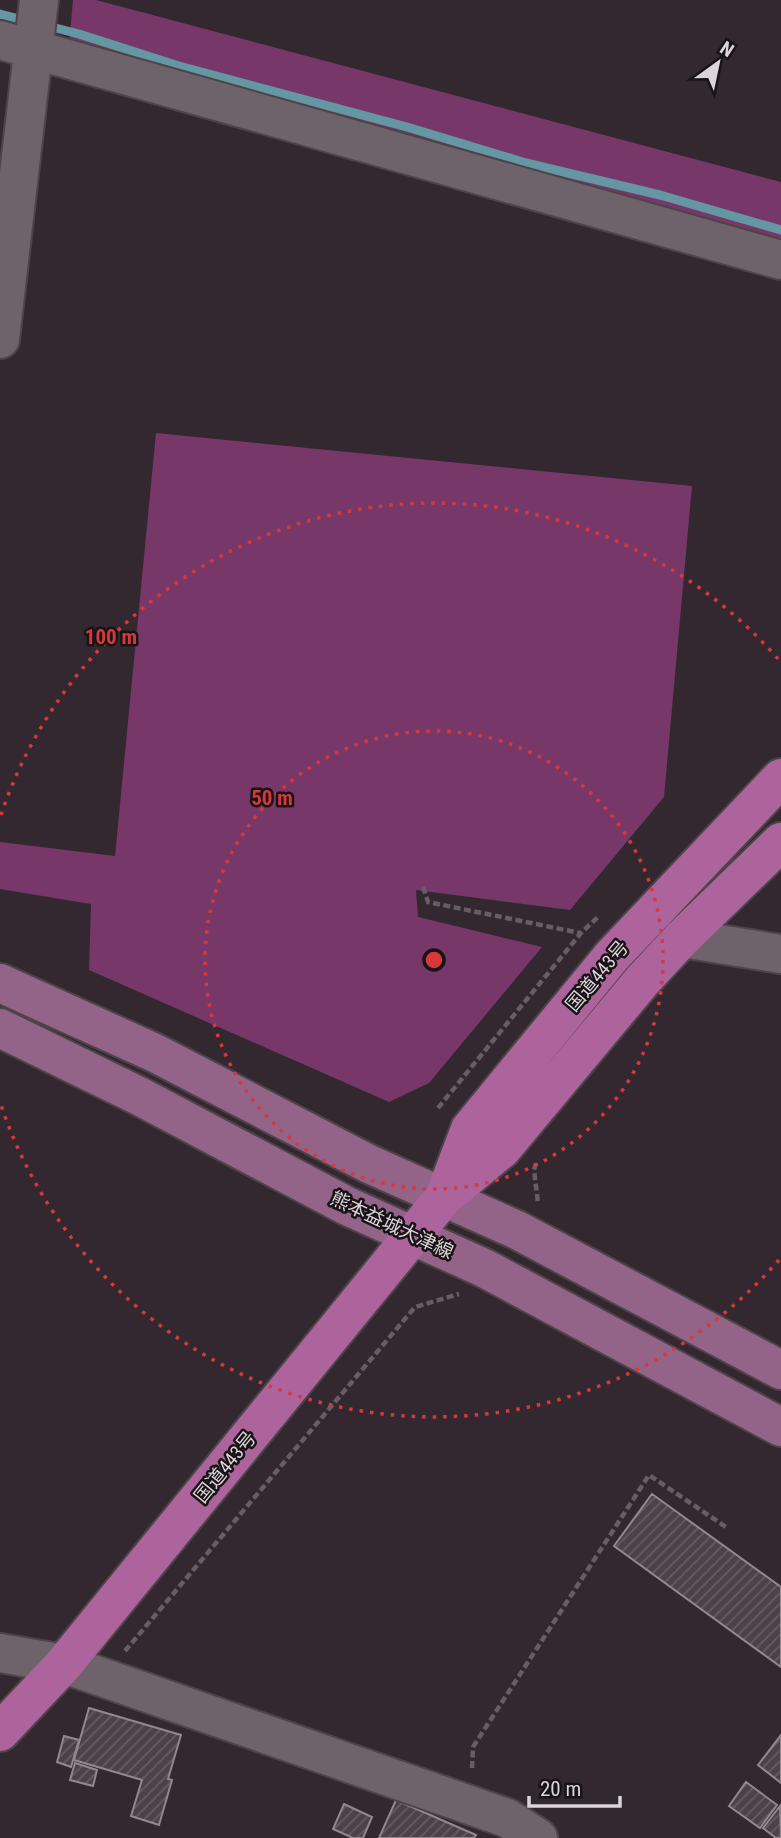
<svg xmlns="http://www.w3.org/2000/svg" width="781" height="1838" font-family="'Roboto Condensed','Noto Sans JP',sans-serif">
	<defs>
		<pattern id="building-hatch" width="6" height="6" patternUnits="userSpaceOnUse" patternTransform="scale(1.75)"><rect width="6" height="6" fill="#4c4149"/><path d="M-1 1l2-2M0 6l6-6M5 7l2-2" fill="none" stroke="#655c63"/></pattern>
	</defs>
	<rect width="100%" height="100%" fill="#332830"/>
	<path fill="#773869" d="M73 0H96L781 182V244L69 45Z
		M156 433 692 486 664 797 570 910 416 890 418 917 542 947 429 1083 389 1102 89 970 91 904 0 889V842L115 856Z"/>
	<g fill="none" stroke-linecap="round" stroke-linejoin="round">
		<path stroke="#6497a2" stroke-width="9" d="M0 14 27 21
			M44 25 79 34 179 66 407 127 526 163 660 195 781 230"/>
	</g>
	<path fill="url(#building-hatch)" stroke="#948690" stroke-width="2" d="M652 1494 781 1587V1667L614 1546Z
		M89 1708 181 1735 168 1779 172 1780 159 1825 131 1816 142 1780 74 1760Z
		M781 1735V1783L758 1765Z
		M64 1736 79 1740 71 1767 57 1762Z
		M75 1763 97 1770 93 1786 70 1780Z
		M746 1782 777 1805 760 1828 729 1806Z
		M396 1800 476 1835 474 1838H379Z
		M344 1804 372 1817 363 1838H353L333 1829Z
		M780 1806 781 1838H776L763 1828Z"/>
	<g fill="none" stroke-linecap="round" stroke-linejoin="round">
		<defs>
			<path id="minor" d="M0 40 781 260
				M0 339 39 0
				M682 938 781 954
				M0 1653 64 1664 507 1818 538 1838"/>
			<path id="major" d="M0 983 155 1053 369 1164 517 1230 781 1370
				M0 1028 139 1096 347 1206 484 1268 781 1427"/>
			<path id="highway" d="M445 1195 470 1129 612 956 781 778
				M0 1732 64 1664 444 1197 502 1149 642 981 682 938 781 842"/>
		</defs>
		<use href="#minor" stroke="#4d444a" stroke-width="42"/>
		<use href="#major" stroke="#4d444a" stroke-width="42"/>
		<use href="#highway" stroke="#4d444a" stroke-width="42"/>
		<path stroke="#675d64" stroke-width="4.5" stroke-dasharray="7 3.5" stroke-linecap="butt" d="M423 887 428 902 580 933
			M438 1108 581 933 599 916
			M536 1163 534 1170 538 1203
			M125 1651 415 1307 459 1294
			M472 1768 473 1747 649 1475 726 1527"/>
		<use href="#minor" stroke="#6e626b" stroke-width="38"/>
		<use href="#major" stroke="#946388" stroke-width="38"/>
		<use href="#highway" stroke="#ad649c" stroke-width="38"/>
	</g>
	<g fill="none" stroke="#d6393a" stroke-width="3.5" stroke-dasharray="3.5 7">
		<circle cx="434" cy="960" r="229"/>
		<path d="M779 1260A457 457 0 0 1 1 1105M1 815A457 457 0 0 1 779 660"/>
	</g>
	<g text-anchor="middle" dominant-baseline="central" stroke-width="5" stroke-linejoin="round" paint-order="stroke">
		<g font-size="19" fill="#dbd4d9" stroke="#181316">
			<text transform="translate(597 976) rotate(-50)">国道443号</text>
			<text transform="translate(392 1225) rotate(25)">熊本益城大津線</text>
			<text transform="translate(225 1467) rotate(-51)">国道443号</text>
		</g>
	</g>
	<circle cx="434" cy="960" r="10" fill="#d6393a" stroke="#181316" stroke-width="3.5"/>
	<g font-size="21" text-anchor="middle" font-weight="bold" fill="#d6393a" stroke="#181316" stroke-width="5" stroke-linejoin="round" paint-order="stroke">
		<text x="111" y="644">100 m</text>
		<text x="272" y="805">50 m</text>
	</g>
	<g transform="translate(718 63) rotate(33)" stroke="#181316" stroke-width="5" paint-order="stroke">
	<path d="M0-5L12 26L0 18L-12 26Z" fill="#dbd4d9"/>
	<text y="-10" font-size="19" font-weight="bold" text-anchor="middle" fill="#dbd4d9">N</text>
	</g>
	<path d="M529 1796v10h91v-10" fill="none" stroke="#dbd4d9" stroke-width="3.5"/>
	<text x="540" y="1796" font-size="21" fill="#dbd4d9" stroke="#181316" stroke-width="5" paint-order="stroke">20 m</text>
</svg>
